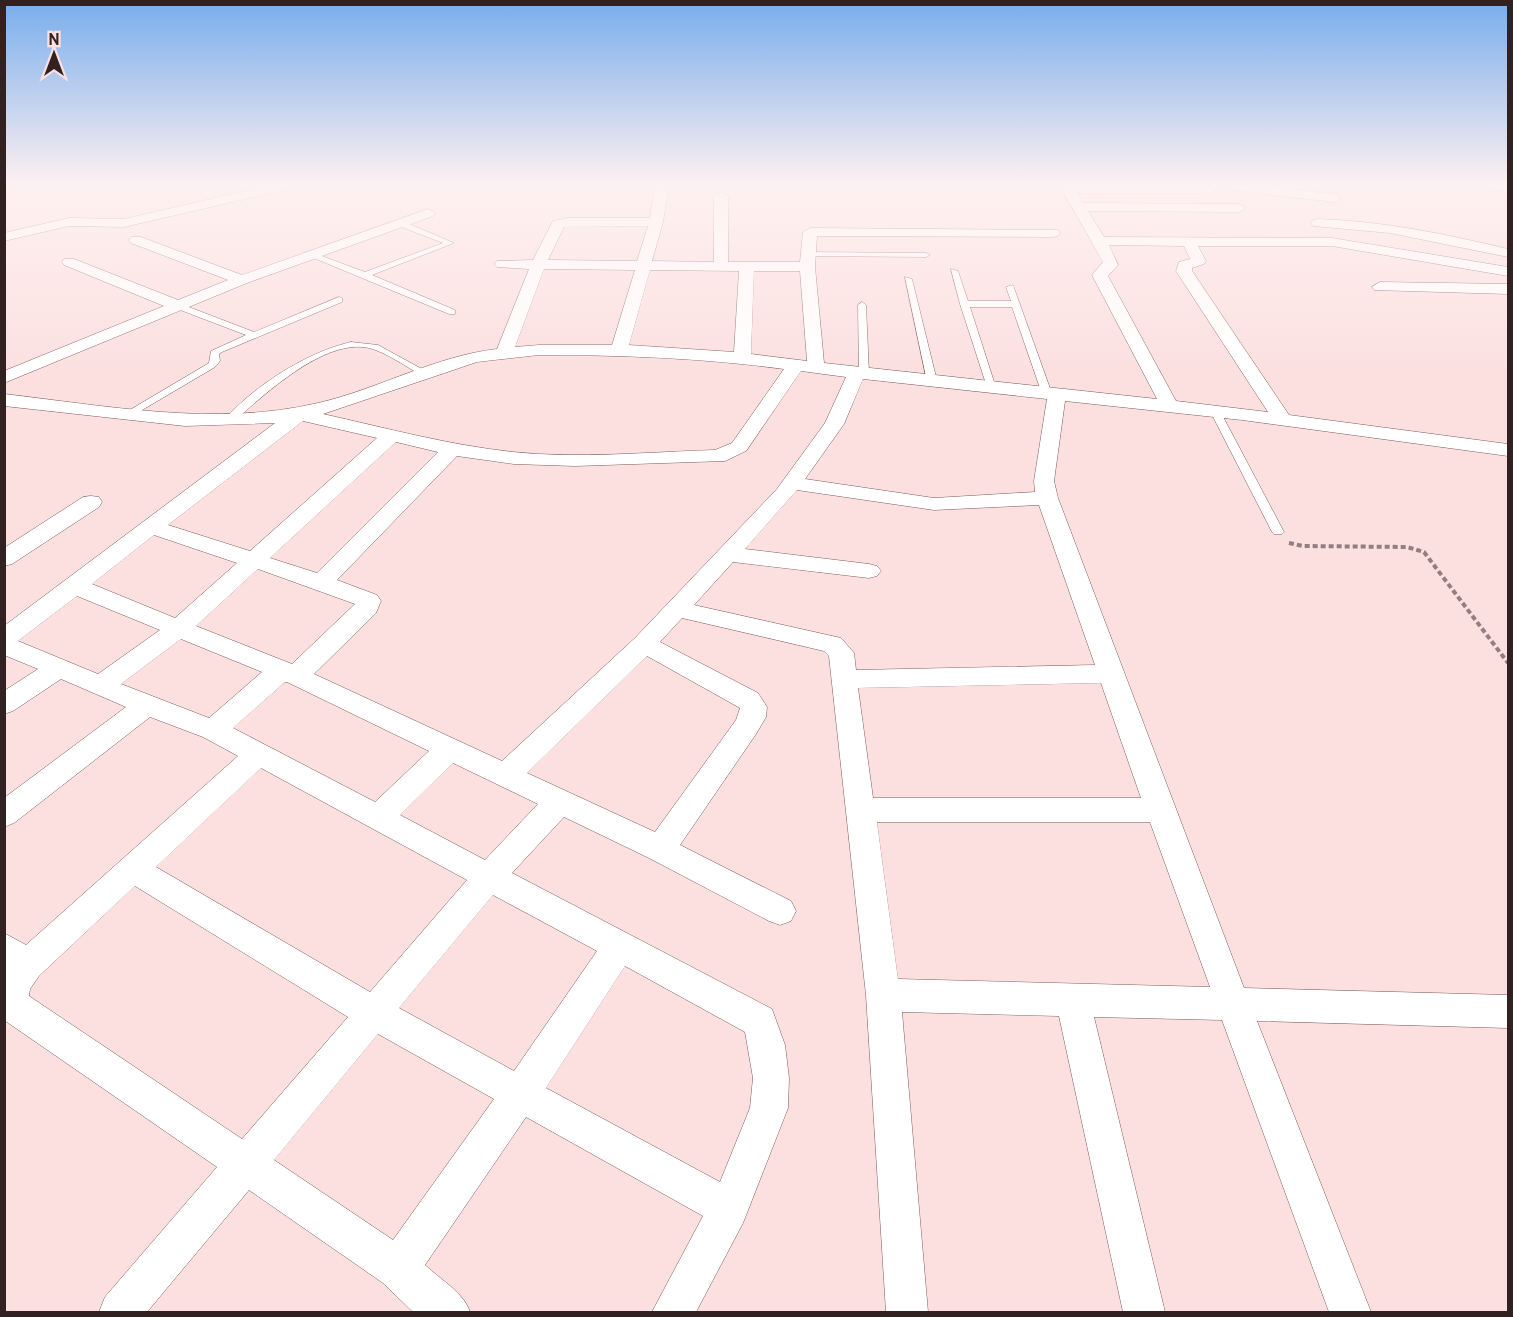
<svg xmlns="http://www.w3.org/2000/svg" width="1513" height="1317" font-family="Overpass,sans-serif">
	<rect width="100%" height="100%" fill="#fce0e0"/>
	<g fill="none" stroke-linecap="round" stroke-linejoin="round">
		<defs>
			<path id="service" d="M396 221H402L454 243 372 275 455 310V314H449L304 254 311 252 365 272 443 243 396 225Z
				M804 252 926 253 930 255 926 257 807 256H804Z
				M951 269 958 271 968 301H1011L1006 287 1013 285 1052 394 1050 396 1042 394 1012 307H970L996 388 988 390 960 304Z
				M905 277 912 279 937 381 935 383 927 381Z
				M339 297 342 298V302L222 352 219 354 220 361 215 367 132 416 128 417 123 414 209 363 211 351 246 335 175 308V304H181L254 332Z
				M862 302 866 305 869 374 864 377 859 374 858 305Z
				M351 342 378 345 431 374 423 376C406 367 388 353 369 348 324 338 264 395 233 422H225L224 420C254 386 307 352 351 342Z
				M1215 408 1220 411 1284 532 1282 534H1274L1272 532 1210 411Z"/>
			<path id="minor" d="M268 186H290L284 190 124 227 69 226 4 241V233L69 218 124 219Z
				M1060 186H1215V191L1203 193H1077L1083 203 1239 204 1246 208 1239 212 1088 211 1104 237 1332 238 1508 267V276L1332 246H1198L1206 261 1204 264 1192 268V271L1289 415 1508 444V456L1242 420 1065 401 1054 481 1058 498 1244 988 1508 995V1028L1257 1021 1371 1312H1329L1222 1020 1094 1017 1165 1312H1123L1059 1016 902 1012 928 1312H886L866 995 829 656 824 651 682 618 660 642 758 693 767 707 766 717 756 734 680 845 791 901 796 911 791 921 780 925 769 921 649 858 564 817 512 873 772 1009 785 1045 789 1078 788 1108 743 1223 696 1312H652L703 1216 526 1117 425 1265C441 1280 464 1293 470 1312H413L383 1283 249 1190 147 1312H99L105 1297 217 1167 4 1020V933L26 945 238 756 203 737 150 717 14 823 4 827V798L126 707 61 679 13 711 4 714V691L38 669 4 655V626L275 423 185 426 4 406V394C108 406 216 427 318 403 379 389 435 356 497 349L529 269 497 267 494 264 497 261 533 260 553 221 568 218H650L654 191 661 187 668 191 663 222 652 261 714 262V196L721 192 728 196V262H800L803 232 810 228 1058 230 1060 233 1058 236 1053 237 817 236 815 267 824 363 1157 399 1092 275 1103 262ZM648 226 637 261 548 260 564 227ZM1109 245 1184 246 1190 259 1179 262 1176 271 1268 412 1176 401 1108 276 1118 265ZM544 269 635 270 612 345H539L515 347ZM650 270 739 271 734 352 629 345ZM754 271H800L807 361 751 354ZM539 355C621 355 703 358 784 369L732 443 715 450C648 452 579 459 513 452 448 445 386 428 323 414L477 362ZM801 371 846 377 825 423 777 489 635 638 502 761 314 674 376 613 381 601 377 595 337 580 457 456 514 464 575 466 725 461 746 451ZM863 379 1047 399 1034 481 1035 492 934 498 805 479 844 424ZM303 421 377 438 250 551 168 525ZM396 442 438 452 317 573 270 558ZM797 490 934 510 1039 505 1095 665 856 670 854 653 841 638 694 605 733 562 869 578 877 576 881 571 877 566 869 564 745 549ZM154 535 237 563 175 618 92 584ZM258 569 355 604 292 664 196 626ZM77 596 160 630 98 674 18 641ZM181 639 262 672 209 718 121 684ZM647 656 740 708 736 720 655 832 527 773ZM285 682H287L429 751 375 802 233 728ZM1101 683 1141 798H873L858 688ZM453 763 538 804 485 860 400 815ZM261 768 467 880 370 992 156 867ZM877 822H1150L1210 987 898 979ZM135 886 348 1017 242 1139 29 996 30 989 39 976ZM493 895 597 951 514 1071 399 1008ZM625 966 745 1032 753 1078 750 1108 720 1182 546 1088ZM378 1034 494 1099 393 1240 274 1160Z
				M1226 186H1263L1334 194 1341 198 1334 202 1232 190Z
				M1485 186H1508V192L1486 189Z
				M428 209 435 213 433 216 247 283 4 383V371L164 306 64 265 62 262 64 259H74L178 300 228 280 131 243 129 240 131 237H141L242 275Z
				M1318 219C1383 221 1445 234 1508 249V257L1390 233 1313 226 1311 223 1313 220Z
				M1380 282 1508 284V294L1374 290 1372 287Z
				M91 496 99 497 102 502 99 507 12 564 4 566V548L83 497Z"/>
		</defs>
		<use href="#service" stroke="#805a5a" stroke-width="1"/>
		<use href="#minor" stroke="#805a5a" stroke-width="1"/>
		<path stroke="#947f7e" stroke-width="4" stroke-dasharray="5 3" stroke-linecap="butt" d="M1289 543 1303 546 1407 547 1424 552 1508 663"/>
		<use href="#service" fill="#fff" fill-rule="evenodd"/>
		<use href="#minor" fill="#fff" fill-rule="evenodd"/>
	</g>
	<linearGradient id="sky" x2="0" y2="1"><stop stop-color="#78adec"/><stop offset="0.5" stop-color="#fef1f1"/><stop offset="1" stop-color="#fef1f1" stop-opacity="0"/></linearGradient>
	<rect width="1513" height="370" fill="url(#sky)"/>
	<rect width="1513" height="1317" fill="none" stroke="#312120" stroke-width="12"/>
	<g transform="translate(54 54)" stroke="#fce0e0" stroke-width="4.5" paint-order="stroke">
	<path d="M0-4.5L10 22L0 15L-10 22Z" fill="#312120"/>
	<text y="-9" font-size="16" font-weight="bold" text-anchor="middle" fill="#312120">N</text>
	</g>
</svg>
